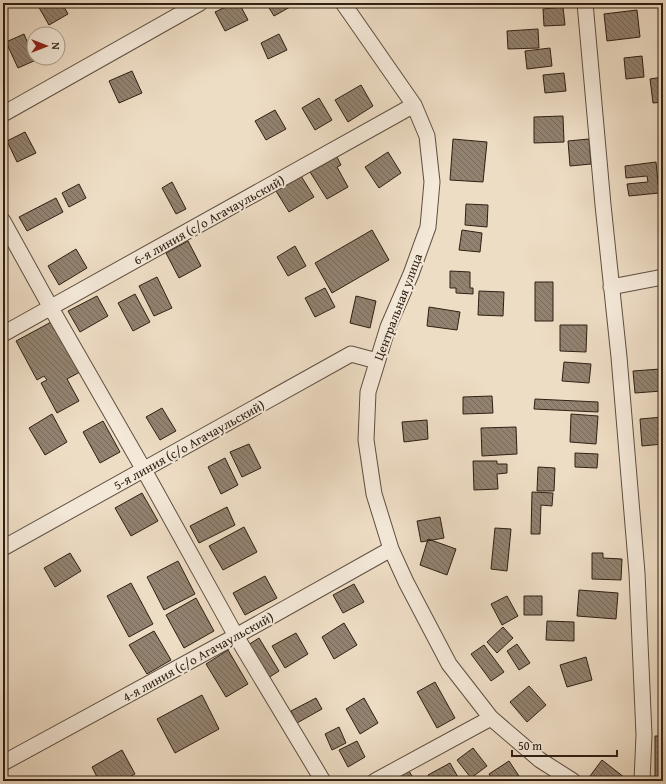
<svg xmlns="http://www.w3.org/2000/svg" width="666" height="784" font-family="'Gentium Book Plus',serif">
	<defs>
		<pattern id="building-back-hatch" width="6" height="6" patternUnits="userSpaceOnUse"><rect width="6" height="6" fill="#928270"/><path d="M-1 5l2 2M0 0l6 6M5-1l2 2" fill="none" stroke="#786a5b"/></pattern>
	</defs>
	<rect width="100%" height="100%" fill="#eeddc5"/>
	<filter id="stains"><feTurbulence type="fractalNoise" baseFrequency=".005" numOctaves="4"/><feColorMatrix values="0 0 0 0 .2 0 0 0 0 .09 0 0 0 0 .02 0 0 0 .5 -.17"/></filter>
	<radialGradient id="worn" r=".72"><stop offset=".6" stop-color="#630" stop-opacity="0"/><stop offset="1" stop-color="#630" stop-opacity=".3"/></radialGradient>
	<path fill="url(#building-back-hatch)" stroke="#2f2013" d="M39 3H62L68 14 49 25 37 4Z
		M234 3H239L248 20 225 31 215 12Z
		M266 3H287L290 7 274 16Z
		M563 7 565 25 544 26 543 9Z
		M637 10 640 37 607 41 604 14Z
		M538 29 539 48 508 49 507 31Z
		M24 34 34 58 36 60 18 68 6 42Z
		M279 34 287 50 268 59 261 43Z
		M550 48 552 66 527 69 525 51Z
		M642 56 644 77 626 79 624 58Z
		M132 71 142 93 119 103 109 81Z
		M564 73 566 91 545 93 543 75Z
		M663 77V102L653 103 650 79Z
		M361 85 373 106 348 122 335 100Z
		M319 98 332 120 315 130 302 108Z
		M275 110 286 129 266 140 255 121Z
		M563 116 564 142 534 143V117Z
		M25 132 36 153 17 162 7 141Z
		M453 139 487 142 483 182 450 180Z
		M589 139 591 164 570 166 568 141Z
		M388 152 401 173 379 188 365 167Z
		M337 157 341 165 337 167 348 187 327 199 310 172Z
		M656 162 659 193 629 196 627 184 648 182 647 176 626 178 625 166Z
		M301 176 314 197 289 212 276 191Z
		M172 182 186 209 176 214 162 188Z
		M79 184 86 198 69 207 62 193Z
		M56 198 63 212 27 231 19 217Z
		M466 204 488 205 487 227 465 225Z
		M372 230 389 260 332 293 315 263Z
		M462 230 482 233 480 252 459 250Z
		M188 241 201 266 179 278 166 253Z
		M295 246 306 266 288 276 277 257Z
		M76 249 87 268 59 285 48 266Z
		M450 271 470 272V288H473V294L456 293V288H450Z
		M157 277 172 308 154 316 139 286Z
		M535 282H553V321H535Z
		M325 288 335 307 315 317 305 298Z
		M479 291 504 292 503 316 478 315Z
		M135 294 150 322 133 331 118 303Z
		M97 296 108 316 80 332 68 311Z
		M356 296 376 301 370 328 350 323Z
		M429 307 460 312 457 330 427 326Z
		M53 321 80 372 67 379 79 401 57 413 41 383 47 380 44 376 37 380 16 341Z
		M560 325H587L586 352 560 351Z
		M564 362 591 364 589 383 562 381Z
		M660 369 662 391 635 393 633 371Z
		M492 396 493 413 463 414V397Z
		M535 399 598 402V412L534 409Z
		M162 408 176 431 160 440 146 417Z
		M52 414 67 442 45 455 29 428Z
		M571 414 598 416 596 444 570 442Z
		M663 417V444L642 446 640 419Z
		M427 420 428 439 404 442 402 422Z
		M103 421 120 452 100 463 83 432Z
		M516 427 517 454 482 456 481 428Z
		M249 444 261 468 242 477 230 452Z
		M575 453 598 454 597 468 575 467Z
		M225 458 238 485 221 494 208 467Z
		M473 461H497V464H507V473L497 474 498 489 474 490Z
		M538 467 555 468 554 491H537Z
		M532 492 553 493 552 506 541 505 540 534H531Z
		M142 493 158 521 131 536 115 508Z
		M227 507 235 525 199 543 190 526Z
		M440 517 444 538 421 542 417 521Z
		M244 527 257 552 223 570 209 546Z
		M495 528 511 529 507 571 491 569Z
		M428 539 456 549 447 575 420 565Z
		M70 553 81 571 55 587 44 568Z
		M592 553H603V558L622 559 621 580 592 579Z
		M178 561 195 594 164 610 147 577Z
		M265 576 277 598 245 615 233 593Z
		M131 583 153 624 129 637 107 596Z
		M354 584 364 602 343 613 333 595Z
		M579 590 618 593 616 619 577 616Z
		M507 596 518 616 502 625 491 604Z
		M524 596H542V615H524Z
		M196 598 214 631 184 648 166 615Z
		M547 621 574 622V641L546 640Z
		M344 623 357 645 334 659 322 637Z
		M503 627 513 638 497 653 487 642Z
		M154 631 171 660 147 674 129 645Z
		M296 633 308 654 285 668 272 646Z
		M259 638 279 671 268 678 248 645Z
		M517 644 530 663 519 670 507 651Z
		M484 645 504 672 491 681 471 654Z
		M228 650 248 684 226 697 206 664Z
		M586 657 592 680 567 687 560 665Z
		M435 682 455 718 437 728 417 692Z
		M529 686 546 705 527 722 510 702Z
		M202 695 219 729 175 753 157 719Z
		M316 698 322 709 297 723 291 711Z
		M364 698 378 723 360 734 346 709Z
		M339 727 346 743 332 750 325 734Z
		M655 736H663V781H655Z
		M357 741 365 757 348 767 339 750Z
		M473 748 487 766 471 778 457 760Z
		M122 750 135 774 122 781H99L92 767Z
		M602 760 629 781H596L590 776Z
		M509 761 521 779 518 781H493L489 774Z
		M450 763 459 779 455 781H431L428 775Z
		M409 771 415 781H390Z"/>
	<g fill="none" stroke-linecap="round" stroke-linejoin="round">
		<defs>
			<path id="street" d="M343 3 414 105 427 136 432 182 428 227 411 274 388 327 368 392 366 440 374 494 391 549 406 582 449 664 491 718 540 760 573 781
				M585 3 603 205 619 357 637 573 644 735 642 781
				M3 114 200 3
				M3 221 51 308 144 470 236 636 323 781
				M611 287 663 277
				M3 334 414 105
				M3 548 351 354 377 361
				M3 763 236 636 391 549
				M375 781 491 718"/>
		</defs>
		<use href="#street" stroke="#5f4f40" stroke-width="17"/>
		<use href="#street" stroke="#f4e9d9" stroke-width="15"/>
	</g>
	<g text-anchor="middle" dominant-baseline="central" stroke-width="4" stroke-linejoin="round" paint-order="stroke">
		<g font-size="13" fill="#2f2013" stroke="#f4e9d9">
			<text transform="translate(209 220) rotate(-29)">6-я линия (с/о Агачаульский)</text>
			<text transform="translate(398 307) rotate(-69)">Центральная улица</text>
			<text transform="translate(189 445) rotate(-29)">5-я линия (с/о Агачаульский)</text>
			<text transform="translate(198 657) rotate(-29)">4-я линия (с/о Агачаульский)</text>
		</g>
	</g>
	<rect width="666" height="784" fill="none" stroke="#eeddc5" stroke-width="16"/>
	<rect x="4" y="4" width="658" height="776" fill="none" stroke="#2f2013" stroke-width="2"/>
	<rect x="8" y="8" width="650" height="768" fill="none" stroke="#2f2013"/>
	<g transform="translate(46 46) rotate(90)"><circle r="19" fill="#f4e9d9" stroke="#a5998a"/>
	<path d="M0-3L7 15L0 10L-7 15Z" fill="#8f2418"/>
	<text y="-6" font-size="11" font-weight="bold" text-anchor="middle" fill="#2f2013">N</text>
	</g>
	<path d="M512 750v6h105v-6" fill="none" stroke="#2f2013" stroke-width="2"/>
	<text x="518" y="750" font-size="12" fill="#2f2013" stroke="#f4e9d9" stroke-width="3" paint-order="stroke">50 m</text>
	<rect width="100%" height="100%" filter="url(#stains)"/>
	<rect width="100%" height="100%" fill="url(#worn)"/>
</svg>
